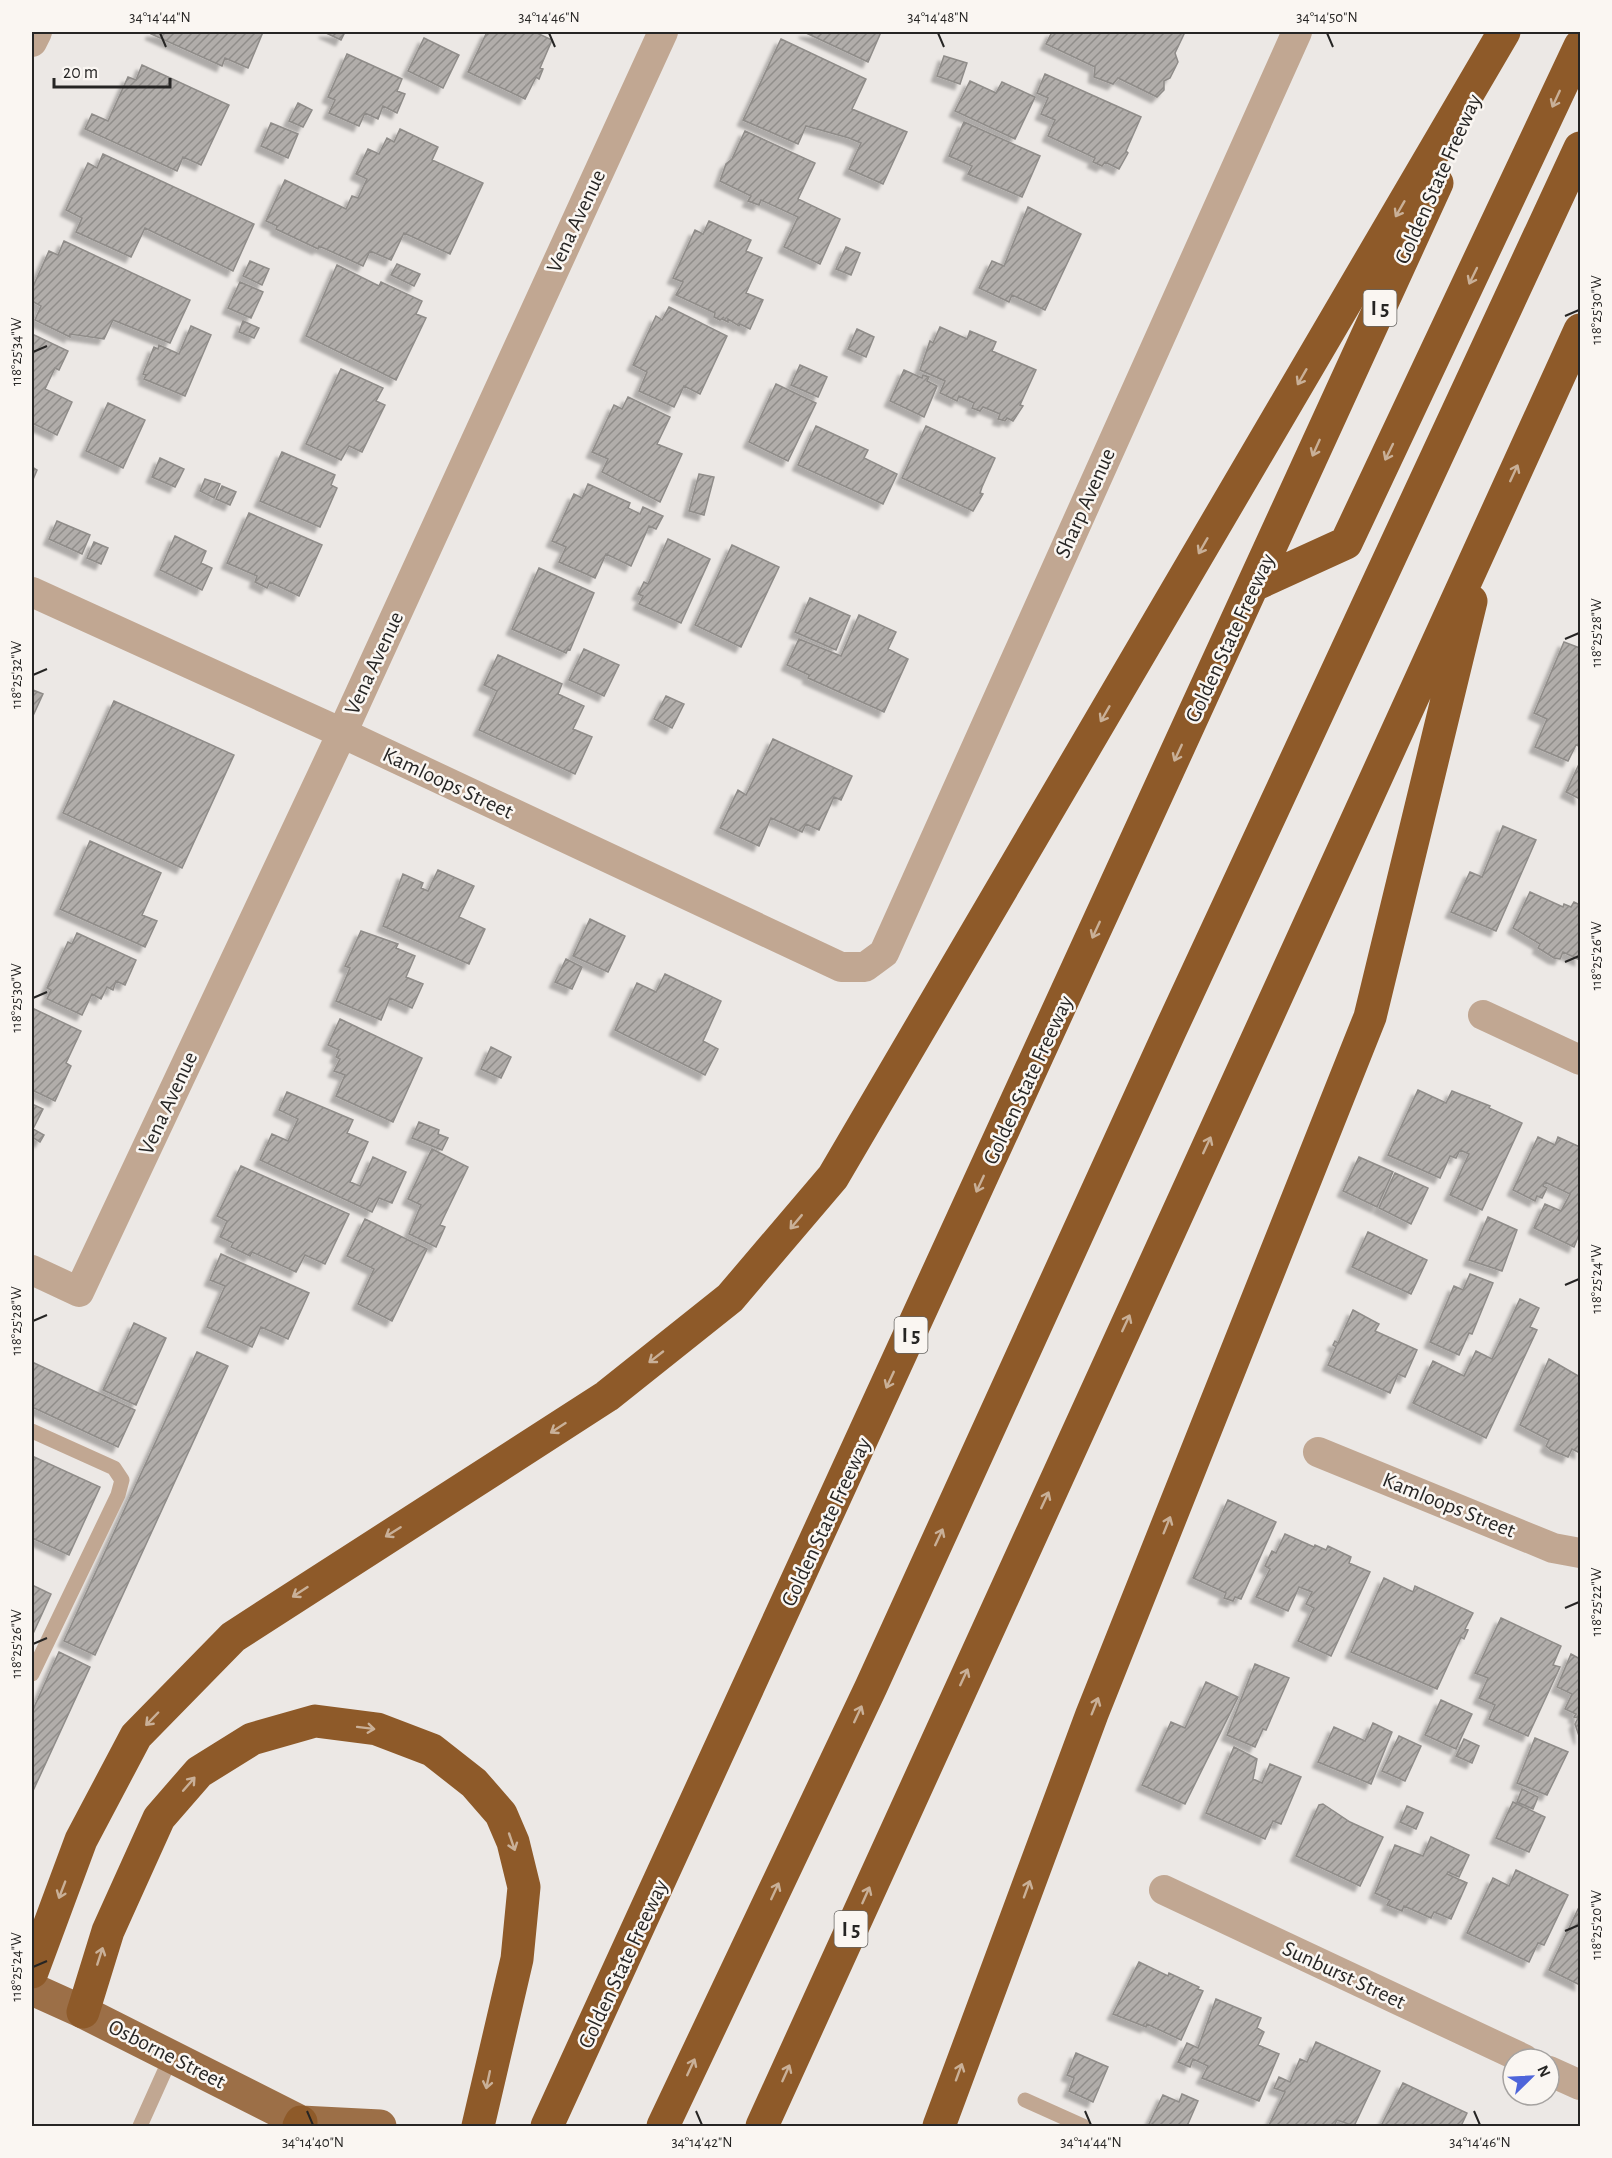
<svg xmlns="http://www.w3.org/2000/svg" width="1612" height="2158" font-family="'Alegreya Sans',sans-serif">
	<defs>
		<pattern id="building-hatch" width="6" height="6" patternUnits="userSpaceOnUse" patternTransform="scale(1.5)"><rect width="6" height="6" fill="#b1adaa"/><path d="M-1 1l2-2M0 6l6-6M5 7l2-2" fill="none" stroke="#908d8a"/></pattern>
		<filter id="shadow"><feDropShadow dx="-5.5" dy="5.5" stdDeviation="1.5" flood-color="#0004"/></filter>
	</defs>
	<rect width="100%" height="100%" fill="#ece8e5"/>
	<path fill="url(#building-hatch)" stroke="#8f8c89" stroke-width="1.5" filter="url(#shadow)" d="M152 32H263L248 68 225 58 222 66 151 34Z
		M324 32H345L341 40Z
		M487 32H535L552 40 540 68 543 69 539 79 536 77 525 99 468 72Z
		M804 32H881L868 62Z
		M1052 32H1185L1175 53 1178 62 1170 78 1164 81V90L1157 97 1118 78 1113 84 1094 77 1095 67 1046 44Z
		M424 38 459 55 443 88 408 71Z
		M781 39 866 79 852 109 907 132 883 184 849 169 861 143 849 138 806 126 798 144 743 120Z
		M347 54 402 79 397 91 405 94 397 113 383 106 378 119 365 113 359 126 329 113 335 100 328 97Z
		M944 56 967 63 960 84 937 76Z
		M142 65 229 105 201 165 183 157 177 171 85 129 92 114 108 121 128 77 136 80Z
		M1045 74 1141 117 1126 151 1128 153 1119 169 1105 162 1102 166 1093 162 1095 158 1048 136 1055 120 1041 114 1048 98 1037 93Z
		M970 81 996 93 1002 82 1035 97 1015 139 955 111Z
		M298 103 312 110 303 127 289 121Z
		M964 122 1040 156 1022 197 968 174 972 166 949 156Z
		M271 123 298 134 288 158 261 146Z
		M400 129 438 147 432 160 483 183 450 254 404 233 391 260 370 251 363 266 319 246 318 249 276 229 277 226 266 221 285 180 346 209 352 196 358 198 367 179 356 174 368 149 379 154 387 138 394 142Z
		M745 131 815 163 798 199 840 219 820 264 784 247 798 217 761 200 759 205 748 201 751 196 720 181 726 164 732 159Z
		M103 154 254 224 233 271 145 228 131 257 76 232 82 218 66 210 88 163 97 168Z
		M1028 207 1081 234 1045 310 1012 295 1009 302 979 288 992 261 1004 266Z
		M709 221 751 240 746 251 762 258 746 293 763 300 750 329 740 324 739 326 728 319V322L722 319 724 317 720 320 714 317 715 313 676 295 683 282 673 278 695 230 703 234Z
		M64 241 190 300 170 343 113 320 104 339 70 334V337L35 320 41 306 32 301V289L49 251 58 255Z
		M846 247 860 253 851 275 836 269Z
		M250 261 269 269 262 285 243 276Z
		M397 264 420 274 414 286 391 275Z
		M337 265 379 286 381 282 422 301 416 314 426 318 396 380 306 336Z
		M240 282 263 292 251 318 228 308Z
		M669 307 727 336 700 394 684 386 674 407 639 391 647 372 633 365 656 316 662 320Z
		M243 321 259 328 254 338 239 332Z
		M191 326 211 335 185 396 144 379 146 375 143 374 154 347 158 349 159 345 179 354Z
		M940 327 967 339 970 331 996 342 992 351 1036 370 1020 405 1023 406 1013 421 1007 418 1005 421 998 419 1000 414 983 407 980 411 972 408 974 403 959 396 957 401 940 393 945 381 920 370 930 341 933 343Z
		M857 329 874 337 866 357 848 349Z
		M32 334 68 351 59 370 55 368 45 389 72 402 57 435 32 423Z
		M800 365 827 377 818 397 791 385Z
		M341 369 383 388 376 401 385 405 362 452 349 446 341 460 306 444Z
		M904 370 922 378 923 375 929 377 927 381 937 386 924 417 890 401Z
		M776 384 816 403 788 461 749 442Z
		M628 397 670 417 657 444 682 454 660 502 602 472 608 459 592 452 614 405 622 409Z
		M108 403 145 420 123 468 86 451Z
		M816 426 868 450 864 458 897 474 883 504 798 465Z
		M926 426 995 458 982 487 980 493 983 494 973 511 902 478Z
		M282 452 335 475 331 485 337 488 320 527 260 501Z
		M160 458 184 469 175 487 152 477Z
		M32 467 37 470 32 482Z
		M699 474 714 477 704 515 689 511Z
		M205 479 220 484 214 498 200 491Z
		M588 484 630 503 628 508 640 514 643 507 663 516 656 529 649 526 631 566 606 554 595 578 559 562 566 547 552 541 574 494 582 498Z
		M222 486 236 492 230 505 216 499Z
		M249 513 322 545 299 596 270 582 267 588 255 582 257 576 227 563Z
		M57 521 90 535 82 554 49 539Z
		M175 536 206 551 201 563 212 568 202 590 160 570Z
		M668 539 710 559 681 623 639 604 643 596 638 594 644 582 648 584Z
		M94 542 108 548 101 564 87 558Z
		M732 545 779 567 741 647 695 625Z
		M539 568 594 593 570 650 568 649 566 653 512 629Z
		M810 598 850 616 836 650 795 632Z
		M859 615 896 632 888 649 908 659 884 712 808 678 809 675 787 665 799 639 841 656Z
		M1564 642 1580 648V742L1579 746 1576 745 1568 761 1535 747 1547 719 1534 713Z
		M584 649 619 665 604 696 569 680Z
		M498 655 562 684 558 694 584 706 573 729 592 737 575 774 479 730 497 691 484 685Z
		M33 690 43 694 32 718V693Z
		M666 696 684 704 672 728 654 719Z
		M114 701 234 755 182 868 63 813Z
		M773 739 852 776 841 800 834 797 819 830 806 824 802 832 771 818 759 846 720 828 738 790 746 795Z
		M1580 762V799L1566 792Z
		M1503 826 1536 840 1496 931 1451 912 1470 872 1482 877Z
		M90 841 161 873 142 915 157 921 145 947 60 909Z
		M438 870 474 886 459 917 485 929 469 964 383 926 403 874 423 883 421 888 428 891Z
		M1530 892 1563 907 1564 904 1571 907 1574 902 1580 905V960L1563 952 1560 959 1554 958 1538 948 1540 944 1513 928Z
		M590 919 625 936 608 972 573 956Z
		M361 931 398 944 396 948 415 956 406 977 423 984 412 1008 390 998 381 1020 336 1001 350 968 345 966Z
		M77 933 136 960 125 985 116 981 113 990 107 987 101 999 92 994 82 1015 47 999 51 990 47 988 68 942 72 944Z
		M566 959 582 967 572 989 555 982Z
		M665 974 721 1001 703 1041 718 1049 705 1075 615 1030 637 983 656 992Z
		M32 1008 81 1031 66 1063 71 1066 55 1101 32 1090Z
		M340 1019 422 1058 393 1122 336 1096 345 1075 334 1071 340 1059 336 1057 339 1050 328 1045Z
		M491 1047 511 1057 501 1078 481 1069Z
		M1418 1090 1446 1103 1452 1091 1490 1106 1489 1108 1522 1123 1482 1210 1450 1195 1469 1154 1460 1150 1456 1158 1450 1156 1440 1178 1388 1155Z
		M287 1092 353 1120 347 1133 368 1142 350 1182 360 1186 373 1157 406 1172 392 1203 379 1198 372 1212 260 1160 272 1134 288 1141 298 1119 279 1110Z
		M32 1104 43 1109 33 1129 44 1135 40 1142 32 1137Z
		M419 1122 439 1130 438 1134 448 1138 442 1150 412 1138Z
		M1538 1137 1555 1145 1558 1137 1580 1147V1232L1574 1247 1534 1228 1545 1204 1561 1211 1570 1194 1545 1182 1543 1186 1547 1188 1542 1198 1537 1196 1535 1201 1513 1190Z
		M432 1149 468 1167 440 1225 445 1227 436 1247 409 1234 421 1205 408 1199Z
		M1359 1157 1393 1172 1377 1207 1343 1191Z
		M241 1166 349 1214 325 1264 305 1255 296 1272 252 1252 250 1256 231 1247 233 1243 220 1237 227 1221 217 1216Z
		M1395 1173 1428 1188 1411 1224 1379 1208Z
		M1488 1217 1517 1230 1502 1271 1469 1260Z
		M365 1219 427 1249 392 1321 358 1304 374 1269 347 1256Z
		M1368 1232 1427 1260 1411 1294 1352 1267Z
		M221 1254 309 1293 288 1339 261 1327 252 1347 207 1327 225 1286 210 1280Z
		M1470 1274 1493 1283 1472 1334 1469 1333 1459 1355 1430 1342 1454 1286 1463 1290Z
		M1520 1299 1539 1308 1530 1327 1537 1330 1486 1438 1413 1403 1433 1361 1464 1376 1476 1351 1492 1359Z
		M1353 1310 1379 1324 1375 1331 1417 1350 1405 1377 1398 1374 1390 1393 1328 1365 1336 1347 1333 1345 1335 1341 1338 1343Z
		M134 1323 166 1338 136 1405 103 1390Z
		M197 1352 228 1366 95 1655 64 1641Z
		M1549 1359 1580 1377V1453L1572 1449 1568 1457 1551 1450 1546 1446 1549 1440 1520 1425Z
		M32 1362 135 1410 118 1447 32 1407Z
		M32 1456 100 1487 69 1555 32 1538Z
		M1228 1500 1276 1522 1241 1599 1235 1597 1233 1601 1224 1598 1226 1593 1193 1578Z
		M1285 1534 1314 1547 1315 1545 1326 1550 1328 1546 1351 1557 1349 1563 1370 1572 1331 1656 1298 1641 1314 1608 1306 1604 1312 1592 1299 1587 1288 1611 1256 1597 1270 1569 1265 1566 1272 1551 1276 1553Z
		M1384 1578 1413 1592 1415 1586 1473 1613 1465 1629 1468 1630 1464 1639 1461 1637 1437 1689 1351 1652Z
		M32 1585 51 1594 32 1636Z
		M1501 1618 1561 1646 1553 1665 1560 1667 1528 1736 1489 1719 1495 1705 1479 1698 1488 1678 1475 1673Z
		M59 1652 90 1667 32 1793V1712Z
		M1571 1654 1580 1659V1739L1575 1724 1578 1718 1574 1717 1576 1714 1565 1709 1572 1694 1557 1687Z
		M1255 1664 1289 1678 1266 1730 1263 1729 1255 1747 1227 1735Z
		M1206 1682 1238 1697 1185 1804 1142 1785 1171 1722 1185 1728Z
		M1441 1700 1472 1714 1456 1749 1425 1735Z
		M1373 1723 1392 1732 1371 1784 1318 1762 1334 1727 1365 1741Z
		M1399 1736 1421 1746 1405 1781 1382 1771Z
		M1535 1738 1568 1752 1547 1795 1517 1783Z
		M1464 1739 1479 1746 1472 1763 1456 1756Z
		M1234 1747 1257 1759 1253 1779 1262 1783 1270 1764 1301 1777 1281 1824 1273 1821 1265 1839 1206 1813Z
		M1522 1789 1538 1797 1533 1809 1517 1802Z
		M1513 1802 1545 1817 1529 1852 1496 1838Z
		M1323 1804 1350 1822 1383 1837 1360 1886 1296 1856 1319 1805Z
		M1407 1806 1423 1813 1416 1829 1400 1822Z
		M1431 1837 1469 1855 1459 1877 1448 1872 1447 1874 1467 1883 1451 1919 1434 1912 1431 1918 1404 1906 1402 1911 1387 1905 1390 1900 1375 1893 1395 1845 1423 1856Z
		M1516 1870 1568 1895 1544 1945 1538 1943 1529 1962 1467 1933 1493 1878 1509 1886Z
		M1580 1905V1985L1549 1970Z
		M1139 1962 1168 1976 1169 1973 1199 1987 1198 1989 1203 1991 1181 2040 1147 2024 1146 2027 1113 2014Z
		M1216 1999 1261 2018 1257 2028 1264 2032 1258 2045 1279 2054 1259 2101 1202 2078 1208 2066 1193 2059 1190 2067 1178 2062 1187 2043 1198 2048Z
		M1316 2042 1380 2071 1354 2126 1337 2120 1334 2126 1269 2125 1285 2092 1274 2088 1279 2077 1290 2082 1300 2059 1307 2062Z
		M1076 2053 1108 2067 1093 2102 1069 2091 1074 2078 1067 2075Z
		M1403 2083 1467 2113 1461 2126H1381Z
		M1182 2094 1198 2101 1187 2126H1148L1163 2095 1179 2102Z"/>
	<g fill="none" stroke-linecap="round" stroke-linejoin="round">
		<path stroke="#c1a792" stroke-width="15" d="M32 1431 114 1468 122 1480 118 1495 32 1674
			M1025 2100 1083 2126
			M140 2126 171 2057"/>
		<path stroke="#c1a792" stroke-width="30" d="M32 42 37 32
			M32 592 342 733 841 967H865L884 953 1297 32
			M1483 1015 1580 1060
			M32 1270 79 1292 342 733 663 32
			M1318 1452 1553 1548 1580 1553
			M1164 1890 1524 2059
			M1549 2071 1580 2085"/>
		<path stroke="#9c6f47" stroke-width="33" d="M32 1989 83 2012 301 2122 380 2126"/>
		<path stroke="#8e5a29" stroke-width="33" d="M1254 585 1346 543 1580 46
			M32 1972 81 1840 136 1736 233 1637 607 1396 730 1298 833 1177 1504 32
			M83 2012 108 1931 159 1818 199 1772 252 1739 315 1721 377 1729 432 1750 474 1783 501 1814 513 1842 524 1887 517 1959 478 2126
			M299 2126 301 2122
			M547 2126 1437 183
			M663 2126 871 1687 1170 1031 1580 148
			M762 2126 1580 330
			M939 2126 1092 1714 1370 1017 1471 601"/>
	</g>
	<defs><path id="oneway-shaft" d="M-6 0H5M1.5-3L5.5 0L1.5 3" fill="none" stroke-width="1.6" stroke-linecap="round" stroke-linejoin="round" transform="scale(1.5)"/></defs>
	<g stroke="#c9b098">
		<use href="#oneway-shaft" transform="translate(1556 99) rotate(115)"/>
		<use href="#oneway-shaft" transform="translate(1400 209) rotate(120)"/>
		<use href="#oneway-shaft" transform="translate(1473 276) rotate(116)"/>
		<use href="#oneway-shaft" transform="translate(1302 377) rotate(120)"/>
		<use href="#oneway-shaft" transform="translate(1316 448) rotate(114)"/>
		<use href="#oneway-shaft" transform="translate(1389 452) rotate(116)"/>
		<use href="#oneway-shaft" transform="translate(1514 473) rotate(-65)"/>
		<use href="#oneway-shaft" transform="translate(1203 546) rotate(120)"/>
		<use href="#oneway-shaft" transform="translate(1105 714) rotate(120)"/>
		<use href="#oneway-shaft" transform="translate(1178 753) rotate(115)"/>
		<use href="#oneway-shaft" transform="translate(1096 930) rotate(115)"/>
		<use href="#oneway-shaft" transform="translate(1207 1145) rotate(-65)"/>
		<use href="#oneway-shaft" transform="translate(980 1184) rotate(115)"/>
		<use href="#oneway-shaft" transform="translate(796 1222) rotate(130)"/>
		<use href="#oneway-shaft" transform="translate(1126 1323) rotate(-65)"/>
		<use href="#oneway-shaft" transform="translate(656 1357) rotate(142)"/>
		<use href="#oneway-shaft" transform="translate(890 1380) rotate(115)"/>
		<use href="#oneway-shaft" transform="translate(558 1428) rotate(147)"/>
		<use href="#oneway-shaft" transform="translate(1045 1500) rotate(-65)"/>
		<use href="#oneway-shaft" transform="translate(1167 1525) rotate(-68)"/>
		<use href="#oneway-shaft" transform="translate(393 1532) rotate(148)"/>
		<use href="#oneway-shaft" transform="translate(939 1537) rotate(-65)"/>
		<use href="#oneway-shaft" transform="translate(300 1592) rotate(147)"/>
		<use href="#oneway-shaft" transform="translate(964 1677) rotate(-65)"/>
		<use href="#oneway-shaft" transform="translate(1095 1706) rotate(-68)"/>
		<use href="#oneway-shaft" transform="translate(858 1714) rotate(-65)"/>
		<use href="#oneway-shaft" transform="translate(152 1719) rotate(134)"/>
		<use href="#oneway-shaft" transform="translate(366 1728) rotate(7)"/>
		<use href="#oneway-shaft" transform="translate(189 1784) rotate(-49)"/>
		<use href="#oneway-shaft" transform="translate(512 1842) rotate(71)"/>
		<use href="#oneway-shaft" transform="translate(1027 1889) rotate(-70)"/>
		<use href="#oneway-shaft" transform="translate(62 1890) rotate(111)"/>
		<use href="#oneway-shaft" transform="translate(775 1891) rotate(-65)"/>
		<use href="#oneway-shaft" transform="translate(866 1895) rotate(-66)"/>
		<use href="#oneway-shaft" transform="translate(100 1956) rotate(-72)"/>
		<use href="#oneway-shaft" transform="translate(691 2067) rotate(-65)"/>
		<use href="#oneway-shaft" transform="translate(959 2072) rotate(-70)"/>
		<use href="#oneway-shaft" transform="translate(786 2073) rotate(-66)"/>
		<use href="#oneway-shaft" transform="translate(488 2080) rotate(102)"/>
	</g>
	<path fill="none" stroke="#262524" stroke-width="2" d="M160 33 166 47M549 33 555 47M938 33 944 47M1327 33 1333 47M1565 316 1579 310M33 352 47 346M1565 639 1579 633M33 675 47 669M1565 962 1579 956M33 998 47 992M1565 1285 1579 1279M33 1321 47 1315M1565 1608 1579 1602M33 1644 47 1638M1565 1931 1579 1925M33 1967 47 1961M307 2111 313 2125M696 2111 702 2125M1085 2111 1091 2125M1474 2111 1480 2125"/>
	<g text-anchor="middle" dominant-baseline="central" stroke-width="5" stroke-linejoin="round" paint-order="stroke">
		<g fill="#faf6f2" stroke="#666462" stroke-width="1.5">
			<rect x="1363.5" y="290" width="33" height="36" rx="4.5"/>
			<rect x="894.5" y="1317" width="33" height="36" rx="4.5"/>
			<rect x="834.5" y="1911" width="33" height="36" rx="4.5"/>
		</g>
		<g font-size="21" font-weight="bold" fill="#262524">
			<text x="1380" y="308">I 5</text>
			<text x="911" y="1335">I 5</text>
			<text x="851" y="1929">I 5</text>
		</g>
		<g font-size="22" fill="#262524" stroke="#faf6f2">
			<text transform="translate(1438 179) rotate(-66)">Golden State Freeway</text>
			<text transform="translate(576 221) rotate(-65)">Vena Avenue</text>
			<text transform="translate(1085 503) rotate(-66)">Sharp Avenue</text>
			<text transform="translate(1230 638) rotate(-65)">Golden State Freeway</text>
			<text transform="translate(374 663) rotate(-65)">Vena Avenue</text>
			<text transform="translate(448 783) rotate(25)">Kamloops Street</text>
			<text transform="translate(1028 1080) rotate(-65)">Golden State Freeway</text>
			<text transform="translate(168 1103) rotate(-65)">Vena Avenue</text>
			<text transform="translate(1449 1505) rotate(22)">Kamloops Street</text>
			<text transform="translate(826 1522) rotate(-65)">Golden State Freeway</text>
			<text transform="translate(623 1964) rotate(-65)">Golden State Freeway</text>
			<text transform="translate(1344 1975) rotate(25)">Sunburst Street</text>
			<text transform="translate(167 2054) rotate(27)">Osborne Street</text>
		</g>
	</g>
	<rect width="1612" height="2158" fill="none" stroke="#faf6f2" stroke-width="66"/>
	<g transform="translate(1531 2077) rotate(66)"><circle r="28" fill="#faf6f2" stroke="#a5a2a0" stroke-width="1.5"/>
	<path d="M0-4.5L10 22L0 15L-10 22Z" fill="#4e65da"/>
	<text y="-9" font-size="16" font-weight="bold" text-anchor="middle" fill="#262524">N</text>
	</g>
	<path d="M54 78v9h116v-9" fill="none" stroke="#262524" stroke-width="3"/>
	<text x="63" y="78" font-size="18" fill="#262524" stroke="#faf6f2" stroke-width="4.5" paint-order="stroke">20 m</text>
	<rect x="33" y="33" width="1546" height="2092" fill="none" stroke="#262524" stroke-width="2"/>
	<g font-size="15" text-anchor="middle" fill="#262524">
		<text x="160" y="22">34°14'44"N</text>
		<text x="549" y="22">34°14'46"N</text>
		<text x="938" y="22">34°14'48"N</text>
		<text x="1327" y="22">34°14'50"N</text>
		<text transform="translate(1596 310) rotate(-90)" y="5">118°25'30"W</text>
		<text transform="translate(16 352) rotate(-90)" y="5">118°25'34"W</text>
		<text transform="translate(1596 633) rotate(-90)" y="5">118°25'28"W</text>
		<text transform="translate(16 675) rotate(-90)" y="5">118°25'32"W</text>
		<text transform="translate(1596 956) rotate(-90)" y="5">118°25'26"W</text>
		<text transform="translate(16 998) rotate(-90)" y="5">118°25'30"W</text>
		<text transform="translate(1596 1279) rotate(-90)" y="5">118°25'24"W</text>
		<text transform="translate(16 1321) rotate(-90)" y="5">118°25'28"W</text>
		<text transform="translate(1596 1602) rotate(-90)" y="5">118°25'22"W</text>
		<text transform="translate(16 1644) rotate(-90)" y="5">118°25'26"W</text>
		<text transform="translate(1596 1925) rotate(-90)" y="5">118°25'20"W</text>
		<text transform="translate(16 1967) rotate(-90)" y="5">118°25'24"W</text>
		<text x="313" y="2147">34°14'40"N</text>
		<text x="702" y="2147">34°14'42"N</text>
		<text x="1091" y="2147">34°14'44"N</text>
		<text x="1480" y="2147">34°14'46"N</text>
	</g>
</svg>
